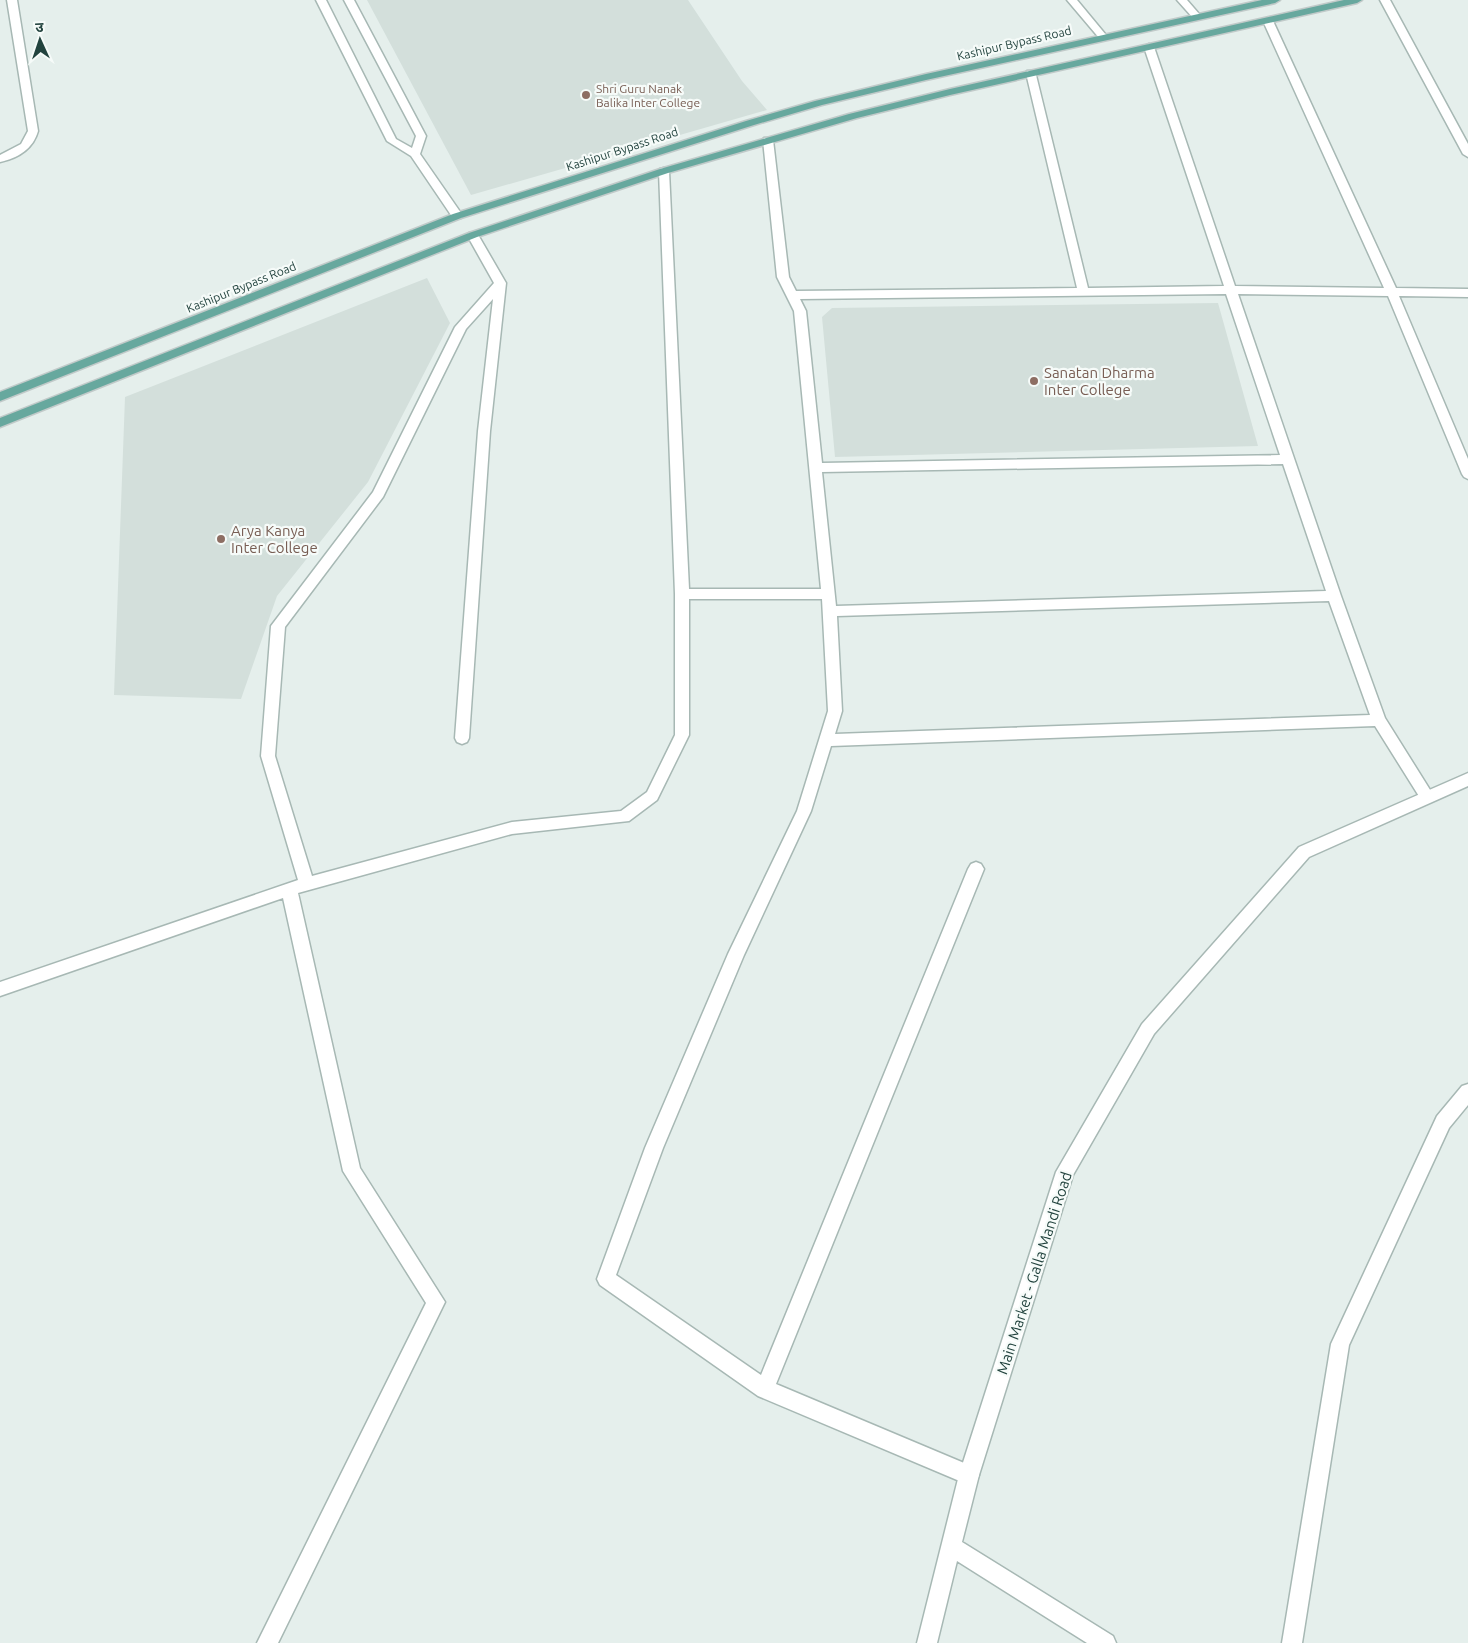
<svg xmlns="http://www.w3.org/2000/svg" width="1468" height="1643" font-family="Ubuntu,'Noto Sans Devanagari',sans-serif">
	<rect width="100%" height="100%" fill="#e5efec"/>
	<path fill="#d3dfdb" d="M367 0H688L742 81 767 110 471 195Z
		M427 278 450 323 368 482 277 596 241 699 114 695 125 397Z
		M1218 303 1258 446 835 457 822 317 832 308Z"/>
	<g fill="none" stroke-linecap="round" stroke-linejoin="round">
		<defs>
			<path id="minor" d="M1067 0H1077L1106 35V39H1100Z
				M1177 0H1187L1200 15V19H1194Z
				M1380 0H1390L1468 144V157L1463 154Z
				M1268 18 1273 21 1396 288 1468 289V297L1399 296 1468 459V479L1464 477 1462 474 1388 296 1238 294 1341 596 1385 718 1432 793 1434 797 1432 801 1427 803 1422 801 1375 726 831 746 811 811 744 955 663 1148 616 1275 761 1375 968 869 971 864 976 862 981 864 984 869 776 1384 976 1468 979 1475 976 1482 969 1485 758 1396 600 1285 597 1279 645 1148 728 954 797 811 828 711 822 599H689V735L657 800 629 821 512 834 298 893 360 1168 445 1302 278 1643H257L426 1303 343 1171 283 898 0 996V982L298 880 261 756 271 626 373 492 455 327 494 283 467 235 469 233H477L506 283 490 431 469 738 467 742 462 744 457 742 455 738 478 431 493 299 466 329 383 497 285 627 275 756 312 876 512 822 621 811 647 792 675 735V594L659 171 660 169 664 168 669 171 689 589H821L794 311 777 277 763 140 764 138H772L773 140 789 277 796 291 1077 288 1026 73 1027 71H1035L1088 288 1224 286 1144 47 1149 44 1154 47 1235 286 1384 288 1263 21ZM1226 294 1280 455 822 463 806 311 800 299ZM1283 464 1326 591 836 606 822 472ZM1329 601 1370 715 835 734 842 711 837 616Z
				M1468 1084V1105L1449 1128 1349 1345 1302 1643H1282L1331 1344 1437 1116 1462 1086Z"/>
			<path id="tertiary" d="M7 0H17L38 131C33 149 18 158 0 162V155L21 144 28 131Z
				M316 0H326L396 139 412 148 416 136 344 0H354L426 136 420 154 463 216 461 218H453L411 156 387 141Z
				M1468 773V786L1309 857 1154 1034 1073 1175 979 1475 962 1542 1113 1636 1116 1643H1087L957 1561 937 1643H917L959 1475 1056 1172 1142 1024 1299 847Z"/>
			<path id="primary" d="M1262 0H1280L1275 3 926 80 822 105 754 125 461 218 0 401V392L453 214 746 121 815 101 926 74Z
				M1344 0H1362L1357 3 950 95 857 118 668 173 477 237 0 427V418L469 233 660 169 849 114 950 89Z"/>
		</defs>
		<use href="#minor" stroke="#a7b8b4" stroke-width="3"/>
		<use href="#tertiary" stroke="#a7b8b4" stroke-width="3"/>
		<use href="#primary" stroke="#c1cac9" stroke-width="3"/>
		<use href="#minor" fill="#fff" fill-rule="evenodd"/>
		<use href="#tertiary" fill="#fff" fill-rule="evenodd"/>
		<use href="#primary" fill="#67a89e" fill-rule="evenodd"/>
	</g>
	<g fill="#8d6e63" stroke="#f6fbf9" stroke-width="2">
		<circle cx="586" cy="95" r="5"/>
		<circle cx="1034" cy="381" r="5"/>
		<circle cx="221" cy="539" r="5"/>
	</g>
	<g text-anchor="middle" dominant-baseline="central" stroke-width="4.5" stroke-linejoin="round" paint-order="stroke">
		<g font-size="12" fill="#22433e" stroke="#f6fbf9">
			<text transform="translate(1014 43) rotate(-13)">Kashipur Bypass Road</text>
			<text transform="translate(622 149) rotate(-18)">Kashipur Bypass Road</text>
			<text transform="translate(241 287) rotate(-22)">Kashipur Bypass Road</text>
		</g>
		<g font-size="12" fill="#785e54" stroke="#f6fbf9" text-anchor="start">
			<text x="596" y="88">Shri Guru Nanak<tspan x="596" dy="14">Balika Inter College</tspan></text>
		</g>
		<g font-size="15" fill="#785e54" stroke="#f6fbf9" text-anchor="start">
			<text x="1044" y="372">Sanatan Dharma<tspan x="1044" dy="17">Inter College</tspan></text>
			<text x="231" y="530">Arya Kanya<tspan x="231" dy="17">Inter College</tspan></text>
		</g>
		<g font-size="15" fill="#22433e" stroke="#f6fbf9">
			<text transform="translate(1034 1273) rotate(-72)">Main Market - Galla Mandi Road</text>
		</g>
	</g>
	<g transform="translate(40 40) rotate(357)" stroke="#f6fbf9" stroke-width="4" paint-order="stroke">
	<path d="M0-4L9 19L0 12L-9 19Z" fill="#22433e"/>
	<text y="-8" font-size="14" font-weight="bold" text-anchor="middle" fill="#22433e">उ</text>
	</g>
</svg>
